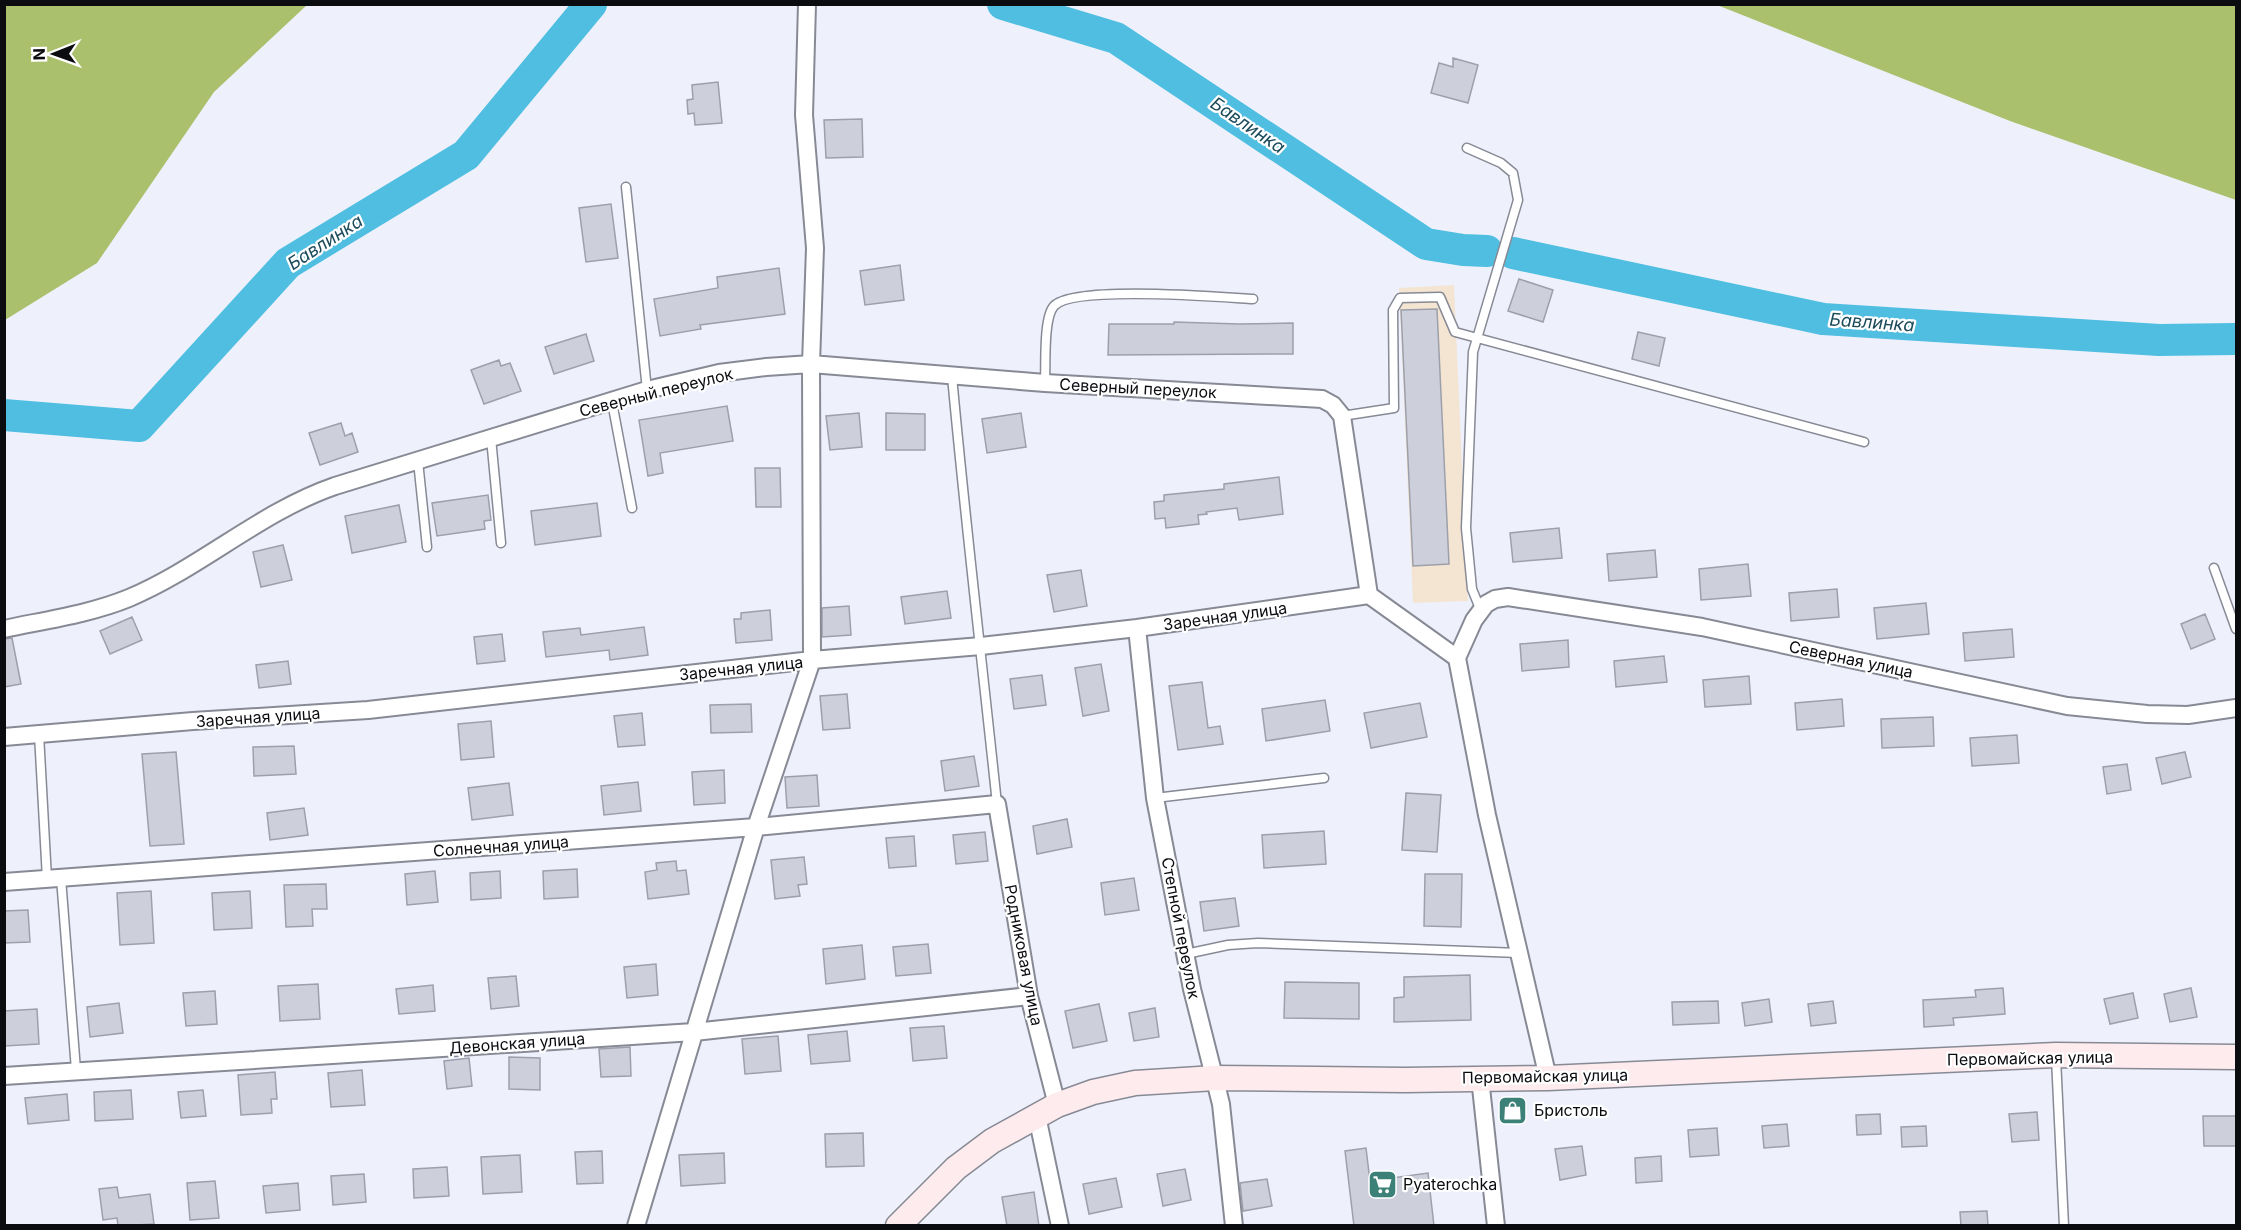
<svg xmlns="http://www.w3.org/2000/svg" width="2241" height="1230" font-family="Inter,sans-serif">
	<rect width="100%" height="100%" fill="#eef1fc"/>
	<path fill="#f3e5d2" d="M1454 285 1468 601 1413 603 1399 288Z"/>
	<path fill="#abc06d" d="M5 4 307 5 214 92 97 263 5 320Z
		M1717 5H2236V200L2010 121Z"/>
	<g fill="none" stroke-linecap="round" stroke-linejoin="round">
		<path stroke="#4fbee1" stroke-width="32" d="M1003 4 1116 38 1426 244 1463 250 1487 251
			M1513 253 1823 319 2159 340 2236 339
			M4 415 139 426 288 263 466 155 591 4"/>
	</g>
	<path fill="#cdd0db" stroke="#9da0aa" stroke-width="1.5" d="M1453 58 1478 65 1468 103 1431 93 1439 63 1453 67Z
		M718 82 722 123 695 125 694 113 688 114 687 100 693 99 692 85Z
		M862 119 863 157 826 158 824 120Z
		M611 204 618 258 586 262 579 208Z
		M900 265 904 300 865 305 860 271Z
		M779 268 785 314 700 325 701 329 660 336 654 299 718 288 717 277Z
		M1519 279 1553 290 1543 322 1508 311Z
		M1437 309 1449 564 1413 566 1401 310Z
		M1174 322 1239 324 1293 323V354L1108 355 1109 324H1174Z
		M1638 332 1665 338 1659 366 1632 359Z
		M586 334 594 361 554 374 545 347Z
		M499 360 501 366 510 363 521 391 484 404 471 370Z
		M727 406 733 441 660 453 663 473 648 476 639 420Z
		M859 413 862 447 830 450 826 416Z
		M886 413 925 414V450H886Z
		M1021 413 1026 447 987 453 982 419Z
		M341 423 345 436 352 433 358 452 320 465 309 433Z
		M755 468H780L781 507H756Z
		M1279 477 1283 514 1239 520 1237 508 1206 512 1207 514 1198 515 1199 524 1166 528 1165 518 1155 519 1154 502 1164 501V495L1224 489V484Z
		M488 495 491 520 484 521 485 529 437 536 432 503Z
		M597 503 601 536 535 545 531 511Z
		M399 505 406 542 352 553 345 516Z
		M1559 528 1562 558 1513 562 1510 533Z
		M283 545 292 580 261 587 253 552Z
		M1655 550 1657 577 1609 581 1607 554Z
		M1748 564 1751 596 1701 600 1699 569Z
		M1081 570 1087 606 1054 612 1047 575Z
		M1837 589 1839 617 1791 621 1789 593Z
		M947 591 951 618 905 624 901 597Z
		M1926 603 1929 634 1877 639 1874 608Z
		M849 606 851 635 822 637V608Z
		M770 610 772 640 736 643 734 619H741V613Z
		M2205 614 2215 639 2191 649 2181 624Z
		M132 617 142 640 110 654 100 631Z
		M644 627 648 655 610 660 609 650 546 657 543 632 580 628 581 635Z
		M2012 629 2014 657 1965 661 1963 633Z
		M502 634 505 661 477 664 474 637Z
		M12 638 21 684 4 687V639Z
		M1568 640 1569 667 1522 671 1520 644Z
		M1664 656 1667 682 1616 687 1614 661Z
		M288 661 291 684 259 688 256 665Z
		M1101 664 1109 711 1083 716 1075 668Z
		M1042 675 1046 705 1014 709 1010 679Z
		M1749 676 1751 704 1705 707 1703 680Z
		M1202 682 1208 728 1220 726 1223 744 1178 750 1169 686Z
		M847 694 850 728 823 730 820 696Z
		M1842 699 1844 726 1797 730 1795 703Z
		M1325 700 1330 731 1266 741 1262 709Z
		M1420 703 1427 737 1371 748 1364 713Z
		M751 704 752 732 711 733 710 705Z
		M642 713 645 745 618 747 614 716Z
		M1933 717 1934 746 1882 748 1881 719Z
		M491 721 494 757 461 760 458 724Z
		M2017 735 2019 763 1972 766 1970 738Z
		M294 746 296 774 254 776 253 747Z
		M176 752 184 844 150 846 142 754Z
		M2185 752 2191 777 2162 784 2156 758Z
		M974 756 979 786 945 791 941 761Z
		M2127 764 2131 790 2107 794 2103 767Z
		M724 770 725 803 694 805 692 772Z
		M817 775 819 806 787 808 785 777Z
		M638 782 641 811 604 815 601 786Z
		M509 783 513 815 472 820 468 788Z
		M1406 793 1441 795 1437 852 1402 850Z
		M304 808 308 835 270 840 267 813Z
		M1067 819 1072 847 1037 854 1033 826Z
		M1324 831 1326 864 1264 868 1262 835Z
		M985 832 988 861 956 864 953 835Z
		M914 836 916 866 889 868 886 838Z
		M804 857 807 884 798 885 800 896 775 899 771 860Z
		M676 861 677 871 686 870 689 894 648 899 645 872 657 870 656 863Z
		M577 869 578 897 544 899 543 871Z
		M435 871 438 902 407 905 405 874Z
		M500 871 501 898 471 900 470 873Z
		M1425 874H1462L1461 927 1424 926Z
		M1134 878 1139 910 1105 915 1101 883Z
		M326 884 327 909H312L313 926 286 927 284 885Z
		M151 891 154 943 120 945 117 893Z
		M250 891 252 928 214 930 212 893Z
		M1235 898 1239 926 1204 931 1200 902Z
		M28 910 30 942 4 943V911Z
		M928 944 931 973 896 976 893 947Z
		M862 945 865 979 826 984 823 949Z
		M656 964 658 995 627 998 624 967Z
		M1470 975 1471 1020 1394 1022V998L1404 997V977Z
		M516 976 519 1006 491 1009 488 978Z
		M1285 982 1359 983V1019L1284 1018Z
		M318 984 320 1019 280 1021 278 986Z
		M433 985 435 1011 399 1014 396 989Z
		M2003 988 2005 1014 1953 1018 1954 1025 1924 1027 1923 1000 1976 997 1975 990Z
		M2191 988 2197 1017 2170 1022 2164 994Z
		M215 991 217 1024 186 1026 183 993Z
		M2133 993 2138 1018 2110 1024 2104 999Z
		M1769 999 1772 1022 1745 1026 1742 1003Z
		M1718 1001 1719 1023 1673 1025 1672 1002Z
		M1833 1001 1836 1023 1811 1026 1808 1004Z
		M119 1003 123 1033 90 1037 87 1007Z
		M1099 1004 1107 1041 1073 1048 1065 1011Z
		M1155 1008 1159 1037 1134 1041 1129 1013Z
		M37 1009 39 1044 4 1046V1011Z
		M944 1026 947 1058 913 1061 910 1028Z
		M847 1031 850 1061 811 1064 808 1035Z
		M778 1036 781 1071 745 1074 742 1039Z
		M630 1047 631 1076 601 1077 599 1049Z
		M509 1057 540 1058V1090L509 1089Z
		M469 1058 472 1086 447 1089 444 1061Z
		M362 1070 365 1105 331 1107 328 1073Z
		M275 1072 277 1099H271L272 1113 241 1115 238 1075Z
		M131 1090 133 1119 95 1121 94 1092Z
		M203 1090 206 1116 181 1118 178 1092Z
		M67 1094 69 1120 28 1124 25 1098Z
		M2037 1112 2039 1140 2012 1142 2009 1114Z
		M1880 1114 1881 1134 1857 1135 1856 1115Z
		M2203 1116H2236V1146H2204Z
		M1787 1124 1789 1146 1764 1148 1762 1126Z
		M1926 1126 1927 1146 1902 1147 1901 1127Z
		M1717 1128 1719 1155 1690 1157 1688 1130Z
		M863 1133 864 1166 826 1167 825 1134Z
		M1582 1146 1586 1175 1560 1180 1555 1149Z
		M1366 1148 1370 1181 1428 1173 1434 1226H1354L1345 1151Z
		M602 1151 603 1183 577 1184 575 1152Z
		M724 1153 725 1183 681 1186 679 1155Z
		M520 1155 522 1192 483 1194 481 1157Z
		M1661 1156 1662 1181 1636 1183 1635 1158Z
		M447 1167 449 1196 414 1198 413 1169Z
		M1185 1169 1191 1200 1163 1206 1157 1174Z
		M364 1174 366 1202 333 1205 331 1176Z
		M1116 1178 1122 1207 1089 1214 1083 1184Z
		M1267 1179 1272 1206 1243 1211 1240 1183Z
		M215 1181 219 1218 190 1220 187 1183Z
		M298 1183 300 1210 266 1213 263 1186Z
		M117 1187 119 1198 150 1194 154 1224 118 1226 117 1218 103 1220 99 1189Z
		M1034 1192 1039 1226H1007L1002 1197Z
		M1987 1211 1988 1226H1961L1960 1212Z"/>
	<g fill="none" stroke-linecap="round" stroke-linejoin="round">
		<defs>
			<path id="lane" d="M1467 148 1501 163 1513 173 1518 200 1473 352 1466 528 1472 589 1481 611
				M626 187 647 390
				M952 376C965 519 982 661 997 804
				M1045 383C1046 366 1043 318 1054 306 1073 285 1219 297 1253 299
				M612 402 632 508
				M1342 416 1394 408 1393 310 1400 298 1440 297 1455 332 1864 442
				M491 438 501 543
				M418 461 427 547
				M2214 568 2236 629
				M39 734 47 879
				M1155 798 1324 778
				M61 878 76 1070
				M1186 954 1228 945 1258 943 1519 953
				M2056 1058 2064 1226"/>
			<path id="street" d="M1137 628 1155 798 1192 989 1221 1104 1234 1226
				M4 629C46 620 90 614 129 598 202 567 260 512 335 486L647 390 719 373 766 367 811 364 1045 383 1322 399 1333 405 1342 416 1369 595
				M4 737 193 721 368 710 812 660 981 646 1137 628 1369 595 1457 658
				M4 882 756 827 997 804 1029 996 1057 1105
				M4 1076 694 1032 1029 996
				M1480 1078 1496 1226
				M1548 1078 1487 815 1457 658 1474 620 1486 604 1495 599 1508 597 1702 627 2067 706 2147 714 2188 715 2236 708
				M1037 1116 1060 1226
				M636 1226 756 827 812 660 811 364 815 248 804 115 807 4"/>
			<path id="secondary" d="M898 1226 956 1168 992 1141 1057 1105 1093 1092 1135 1083 1215 1078 1405 1080 1548 1078 2056 1055 2236 1057"/>
		</defs>
		<use href="#lane" stroke="#878a94" stroke-width="11"/>
		<use href="#street" stroke="#878a94" stroke-width="20"/>
		<use href="#secondary" stroke="#878a94" stroke-width="27"/>
		<use href="#lane" stroke="#fff" stroke-width="8"/>
		<use href="#street" stroke="#fff" stroke-width="16"/>
		<use href="#secondary" stroke="#fdebed" stroke-width="24"/>
	</g>
	<defs>
		<symbol id="shop-square" viewBox="-11 -11 22 22"><rect x="-9" y="-9" width="18" height="18" rx="4" fill="#3b8177" stroke="#fff"/><path d="M-5-2.5h2.3a2.7 3.5 0 0 1 5.4 0H5L5.5 6h-11ZM-1.5-2.5h3a1.5 2.3 0 0 0-3 0Z" fill="#fff"/></symbol>
		<symbol id="supermarket-square" viewBox="-11 -11 22 22"><rect x="-9" y="-9" width="18" height="18" rx="4" fill="#3b8177" stroke="#fff"/><path d="M-6-5.5h2.5l.6 2H6L4.5 2H-2.5L-4.4-4H-6ZM-1.5 3.2a1.3 1.3 0 1 0 .1 0ZM3 3.2a1.3 1.3 0 1 0 .1 0Z" fill="#fff"/></symbol>
	</defs>
	<g fill-rule="evenodd">
		<use href="#shop-square" x="1496" y="1094" width="33" height="33"/>
		<use href="#supermarket-square" x="1366" y="1168" width="33" height="33"/>
	</g>
	<g text-anchor="middle" dominant-baseline="central" stroke-width="4.5" stroke-linejoin="round" paint-order="stroke">
		<g font-size="16" fill="#0b0c10" stroke="#fff">
			<text transform="translate(1138 388) rotate(3)">Северный переулок</text>
			<text transform="translate(656 392) rotate(-14)">Северный переулок</text>
			<text transform="translate(1225 616) rotate(-8)">Заречная улица</text>
			<text transform="translate(1851 659) rotate(12)">Северная улица</text>
			<text transform="translate(741 668) rotate(-6)">Заречная улица</text>
			<text transform="translate(258 717) rotate(-4)">Заречная улица</text>
			<text transform="translate(501 846) rotate(-4)">Солнечная улица</text>
			<text transform="translate(1181 928) rotate(79)">Степной переулок</text>
			<text transform="translate(1024 955) rotate(79)">Родниковая улица</text>
			<text transform="translate(517 1043) rotate(-4)">Девонская улица</text>
			<text transform="translate(2030 1058) rotate(-1)">Первомайская улица</text>
			<text transform="translate(1545 1076) rotate(-1)">Первомайская улица</text>
		</g>
		<g font-size="16" fill="#0b0c10" stroke="#fff" text-anchor="start">
			<text x="1534" y="1110">Бристоль</text>
			<text x="1403" y="1184">Pyaterochka</text>
		</g>
		<g font-size="18" font-style="italic" fill="#1c4b5b" stroke="#fff">
			<text transform="translate(1248 125) rotate(34)">Бавлинка</text>
			<text transform="translate(325 242) rotate(-33)">Бавлинка</text>
			<text transform="translate(1872 322) rotate(4)">Бавлинка</text>
		</g>
	</g>
	<rect width="2241" height="1230" fill="none" stroke="#0b0c10" stroke-width="12"/>
	<g transform="translate(54 54) rotate(269)" stroke="#ffffff" stroke-width="4.5" paint-order="stroke">
	<path d="M0-4.5L10 22L0 15L-10 22Z" fill="#0b0c10"/>
	<text y="-9" font-size="16" font-weight="bold" text-anchor="middle" fill="#0b0c10">N</text>
	</g>
</svg>
